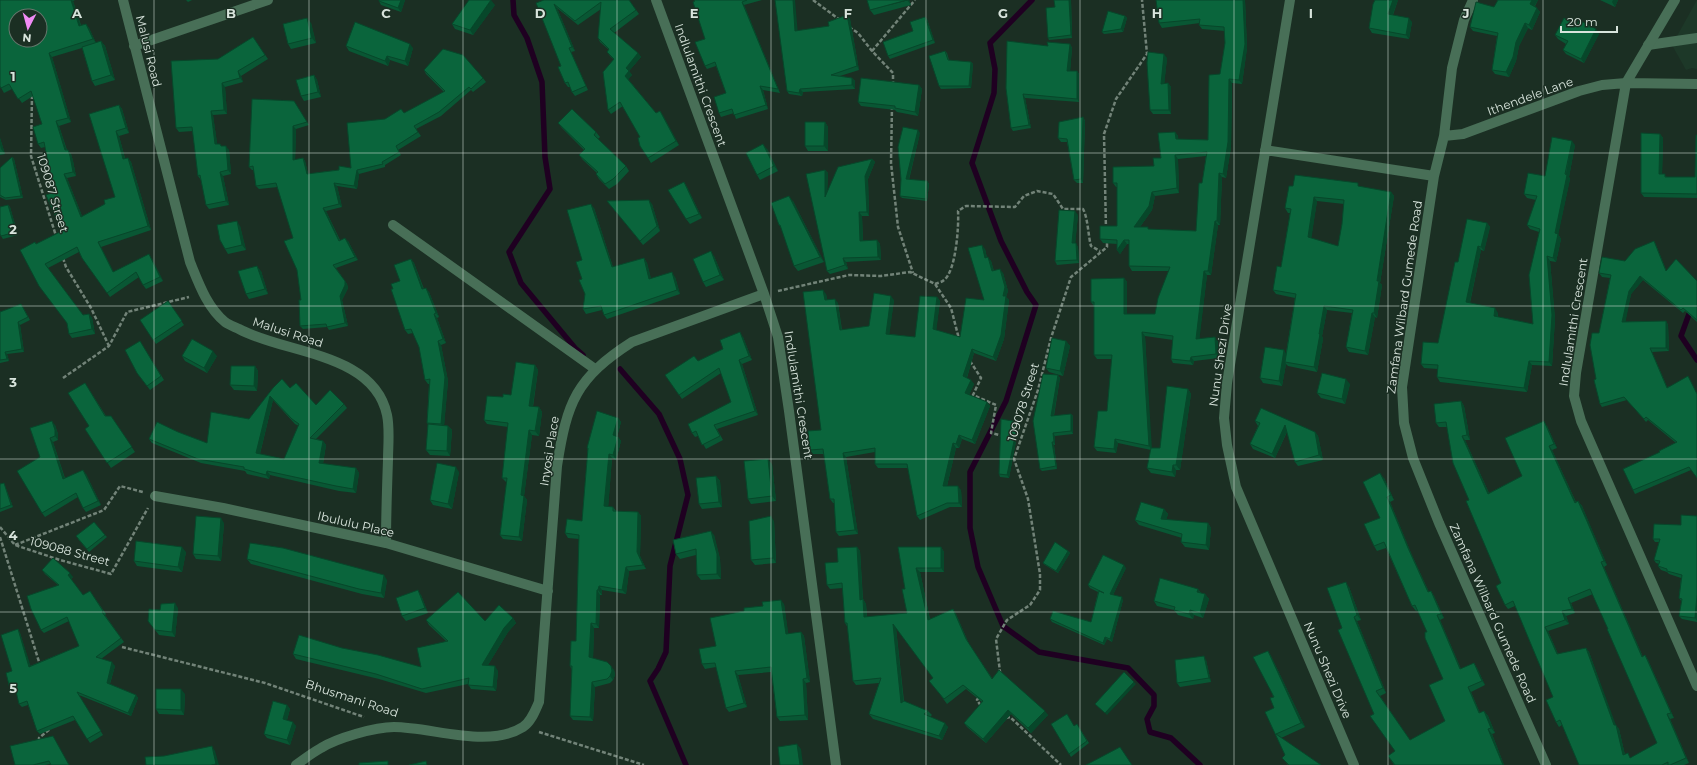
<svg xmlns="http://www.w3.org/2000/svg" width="1697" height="765" font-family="Montserrat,sans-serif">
	<rect width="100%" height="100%" fill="#1b2f23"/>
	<path fill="#1d3828" d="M1697 0V69L1692 68 1686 70 1672 45Z"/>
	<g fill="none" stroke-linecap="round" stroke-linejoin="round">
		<path stroke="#1f0021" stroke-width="5.5" d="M513 0 514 15 527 38 542 82 545 157 550 189 509 252 521 283 575 348 583 355
			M1032 0 990 43 995 69 994 93 972 163 1001 241 1027 292 1036 305 1006 401 970 472V528L978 567 1003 626 1039 652 1128 668 1154 695V706L1147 719 1150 732 1171 738 1200 765
			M1689 314 1681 336 1697 360
			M620 369 659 414 680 459 688 495 670 566 666 652 658 669 650 681 686 765"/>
		<path stroke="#728378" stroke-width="2.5" stroke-dasharray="4 2" stroke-linecap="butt" d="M813 0 840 20
			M849 27 858 33 872 51 893 73V83
			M872 51 915 0
			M32 95 31 156 56 236
			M892 106 891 163 898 227 913 273
			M1106 230 1104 134 1116 99 1147 54 1142 0
			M63 258 66 267 91 308 109 346
			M935 284C938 283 942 282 944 280 956 271 959 226 958 211L966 206 1015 207 1024 196 1037 191 1053 194 1063 209H1083C1088 218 1088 235 1091 246L1100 251
			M778 291 849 275 881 276 910 272 935 284 951 308 959 339
			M970 361 981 378 973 395 996 405 991 433 1003 436
			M63 378 109 346 127 312 189 297
			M0 527 15 545 60 560 111 574 148 508
			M0 537 40 665
			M15 545 104 510 120 486 143 492
			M122 647 265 683 364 717
			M999 673 1000 672 996 639 1007 620 1030 605 1040 590V574L1028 499 1014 459 1038 390 1051 338 1071 277 1107 247V241
			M979 697 977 700 981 706
			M1006 718 1010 717 1061 765
			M539 732 644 765
			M39 741V738L50 729"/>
		<path stroke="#486f57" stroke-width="10" d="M1648 45 1697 38
			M393 225 595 369"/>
		<path stroke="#486f57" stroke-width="10" d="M123 0 190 262C199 284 207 307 225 322 229 325 235 327 239 329 285 354 374 352 387 415 390 429 388 446 388 460 387 488 386 515 386 543
			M656 0 764 294 778 337 789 411 836 765
			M1290 0 1227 383 1224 418 1227 445 1236 487 1354 765
			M1473 0 1464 20 1452 68 1444 136 1434 176 1402 387 1404 423 1413 458 1439 523 1546 765
			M1675 0 1626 83 1576 373 1574 396 1581 421 1697 686
			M134 46 268 0
			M1444 136 1463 134 1579 91 1602 85 1626 83 1697 84
			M1265 150 1434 176
			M155 496 223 508 386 543 548 591
			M296 765C304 759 312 753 321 748 337 738 375 727 394 727 432 727 488 749 523 727 531 722 535 711 539 702L557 466C567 402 576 378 632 342L764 294"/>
	</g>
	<path fill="#095734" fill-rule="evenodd" d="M0 0H75L73 1 81 25 86 24 89 28 96 43 101 41 105 46 115 80 95 86 92 81 82 48 52 57 71 122 59 126 67 150 71 154 73 161 76 176 67 178 82 216 105 204 115 197 89 114 119 105 122 109 129 133 119 136 125 158H128L131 162 151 230 101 247 113 272 152 259 163 281 146 289 143 285 139 277 110 297 82 258 79 252 48 268 83 315 89 314 92 318 95 334 72 338 69 334 67 324 36 244 62 231 54 192 45 147 41 148 38 144 42 124 33 96 22 103 12 89 4 93 0 86Z
		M186 0H192L188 2Z
		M405 0 401 12 381 5 379 1Z
		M544 0H629L639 14 614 33 638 53 641 57 629 71 632 75 628 79 656 113 660 111 679 145 651 163 648 158 640 137 623 106 611 114 608 110 614 60 610 56 607 52 609 50 600 42 598 38 601 9 578 25 557 8 575 51 571 52 588 90 575 96 572 92 570 87H568L565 83Z
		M694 0H762L744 5 780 93 763 90 768 109 736 119 734 113 721 117 719 113 726 93 716 66 707 69 705 66V39Z
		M909 0 911 5 874 15 870 10Z
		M1054 0H1071L1072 38 1049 40 1048 38 1055 7Z
		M1245 0 1247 48 1242 84 1232 83 1231 147 1226 178 1222 177 1220 225H1218L1211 275H1207L1199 339 1218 341 1219 358 1194 361 1193 365 1173 363 1171 359 1173 340 1145 336 1151 448H1160L1188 389 1191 394 1180 470H1176L1175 477 1151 473 1147 468 1151 450 1118 443 1116 453 1097 451 1094 447 1107 411 1112 359H1097L1094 355V306L1091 302 1124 278 1127 282V314H1155L1169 271H1132L1129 266V244H1127L1120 254 1117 250V244L1103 243 1100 239 1117 226V187H1116L1113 183 1154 166 1161 158 1175 132 1178 136V139L1208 140 1220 74 1225 43V31L1202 29 1199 25 1200 23 1162 28 1159 23ZM1206 156 1202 183 1196 231 1149 229 1140 227 1152 210 1155 196 1179 193 1178 159Z
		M1398 0 1393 15 1412 22 1409 39 1372 33 1369 28Z
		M1498 0H1538L1535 6 1540 12 1532 30 1528 28 1519 46 1516 61 1509 77 1495 74 1492 70 1497 36 1473 31 1470 27 1494 7Z
		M1600 0H1618L1615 7Z
		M495 5 473 35 455 29 452 24Z
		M847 15 850 19 859 70 840 76 852 78 855 81V89L803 92 802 96 789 94 787 91 798 31 829 26Z
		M1125 16 1127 18 1123 32 1104 34 1102 32Z
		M925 17 927 19 935 43 890 59 888 56 913 31Z
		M311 23 316 43 291 49 288 44Z
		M1577 25 1599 34 1584 63 1566 54 1563 50 1566 44 1558 39 1555 35Z
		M253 37 268 59 241 76 243 82 225 87 227 114 213 115 217 144 229 150 231 174 223 176 229 205 209 209 206 205 201 180 198 176 193 131 179 132 176 128 218 59Z
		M1070 44 1072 48 1070 71H1077L1079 74V102L1025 98 1031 128 1013 131 1011 128 1006 88 1048 46Z
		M346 46 413 48 408 66 390 60 388 66 349 51Z
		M945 51 947 53 949 60 971 62 973 64 971 88 941 89 939 86Z
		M1167 58 1164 84 1168 83 1171 87V114H1153L1150 110Z
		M424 70 483 78 486 82 473 92 471 90 441 116 416 129 421 136 398 150 401 155 385 165V167L359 174 357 189 337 186 342 207 326 211 340 240 348 241 358 260 336 268 347 284 348 288 342 300 348 326 329 330 327 327 303 329 300 326 301 300 293 238 278 187 259 189 256 186 254 170H252L249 167 294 101 309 125 296 129 295 160 303 158 305 161 308 174 351 168 385 119 404 113 444 92 426 74Z
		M314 75 317 80 321 97 304 101 301 96Z
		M919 85 922 89 918 116 897 112 895 110 861 106 858 102Z
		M1083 117 1085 121 1083 183H1077L1074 180 1067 142H1061L1058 138Z
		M825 122 828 127V151H808L805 146Z
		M558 123 596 132 600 137 598 139 626 166 629 171 617 184 609 189 599 179 596 174 597 173 583 160 579 155 584 150 562 128Z
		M920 133 909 180 927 181 929 184 927 201 902 198 900 196Z
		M1660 134 1663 138 1662 174 1667 177H1695L1697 135V198L1644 197 1641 193Z
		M0 138 5 154 0 155Z
		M1575 145 1569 177 1570 179 1558 234 1561 239 1556 262 1550 261 1555 319 1552 366 1532 365 1527 392 1440 382 1437 377 1438 369 1424 368 1421 364 1438 343 1458 262 1487 223 1490 227 1484 251 1481 250 1470 303 1498 313V317L1533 324 1539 232 1530 229 1527 225 1536 200 1527 198 1524 194 1545 176Z
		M767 149 778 171 760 180 757 175Z
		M12 157 14 159 23 198 6 200 0 197V168Z
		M872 159 875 162 868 179 869 216H862L863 241 877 240 880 244 881 260 846 262 848 269 830 274 827 271 825 170 828 173 827 191Z
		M684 182 687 187 702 218 690 224 686 219Z
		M1293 186 1361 187 1391 192 1394 196 1380 283 1382 285 1377 318 1375 317 1368 355 1349 352 1346 347 1352 313 1327 310 1322 336 1323 339 1317 372 1288 366 1286 364 1282 386 1263 383 1260 378 1286 353 1295 298 1276 294 1273 290 1281 267 1290 213H1288L1285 208ZM1317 201 1344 204 1342 224 1338 246 1311 238Z
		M607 201 652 204 660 231 643 245Z
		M793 201 824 262 798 271 794 266 782 229 779 225Z
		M8 205 10 207 18 235 3 239 1 236Z
		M594 208 613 267 644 258 647 263 651 279 675 277 680 294 607 319 604 315 602 310 586 314 583 309 585 294 582 279V260Z
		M1078 215 1075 243 1078 247 1079 263 1057 265 1055 261Z
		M240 226 246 250 228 254 225 249Z
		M1654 241 1656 245 1666 270 1697 281V322L1685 311 1683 313 1643 280 1631 294 1625 322 1666 321 1668 325 1669 351 1652 352 1667 387 1690 380 1691 470 1635 494 1633 490 1660 452 1676 443 1648 420 1646 422 1627 400 1602 407 1600 404 1596 379 1599 333 1610 278 1602 277 1599 273 1625 261Z
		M985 249 987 258 991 261 994 271 1003 273 1008 291 1006 297 1009 300 1004 339 996 361 974 353 967 378 974 384 969 395 987 402 990 406 975 444 962 439 959 448H956L947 486 961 490 962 507H950L920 520 917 516 908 468H878L875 464V452L846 457 858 534 839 536 836 532 835 503H833L830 499 824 454H813L810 450 821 430 826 294 827 300 838 303 842 330 869 326 894 300 889 334 915 337 937 297 940 301 936 330 960 337 984 300Z
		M714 256 724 280 706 287 703 282Z
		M411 259 414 263 424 289 429 292 439 317 437 318 446 343 441 345 448 381 444 425 448 426 452 430 450 456 430 455 426 450 428 424 427 423 429 384H428L425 380 419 347 413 333 408 334 405 330 393 289 400 281Z
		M261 271 268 294 249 299 246 294Z
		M168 301 184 325 156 344 140 320Z
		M23 307 30 320 20 325 24 352 7 354 9 361 0 363V312Z
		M743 337 752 360 742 364 758 415 717 429 723 440 706 449 698 436 695 437 692 433 731 402 721 373 682 399 665 375 698 361 723 349Z
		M140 341 164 380 150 390 137 373Z
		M1066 341 1070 346 1063 376 1049 372 1046 368Z
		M182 356H217L207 373 185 361Z
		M535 365 538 370 533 407H539L542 412 539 436 532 435 524 496 527 500 522 541 503 539 500 535 507 482H506L502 478 508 427 487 424 484 420 503 397 511 395Z
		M255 366 258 371 257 391 234 390 230 385Z
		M1058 375 1060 378 1054 416 1071 414 1073 416V434L1055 436V445H1054L1057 469 1042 471 1040 469Z
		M85 383 106 416H111L135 452 111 468 85 429 89 426Z
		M1350 384 1345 404 1321 398 1317 393Z
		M273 388H290L316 405 344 404 347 408 316 439 323 441 326 445 323 464 356 468 359 473 356 493 339 491 270 475 269 479 247 474 245 471 201 463 152 443 149 439 178 432 207 443 249 419ZM273 400 295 424 299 426 284 459 260 454Z
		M1461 401 1464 406 1470 440H1465L1489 493 1522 476 1547 426 1557 448 1552 450 1576 502 1578 501 1582 506 1589 523 1607 565 1604 567 1643 657 1645 655 1648 660 1674 718 1670 719 1689 763 1684 765H1579L1562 725 1559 727 1556 722 1553 697 1515 606 1508 609 1505 605 1501 583 1447 427H1439L1436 423ZM1593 594 1608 629 1657 743 1631 758 1625 755 1619 729 1615 725 1589 652 1586 648 1558 654 1548 631 1569 624 1566 616 1575 613 1571 603Z
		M618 418 621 422 617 437H618L621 441 616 460 612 458 608 507H613L616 511 638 512 641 516 640 556 646 569 629 571 626 594 602 590V595H600L599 628H594L593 658 614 670 615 675 613 680 610 683 595 687 593 721 573 720 570 716 572 670 570 666 576 641 579 539 568 538 565 533 582 521 588 450 587 448Z
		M1255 421 1315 432 1318 436 1323 460 1298 466 1295 462 1287 432 1275 458 1253 449 1250 444 1258 426Z
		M1018 422 1019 425 1009 478 1000 477 999 474Z
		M55 425 58 434V440L53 442 65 478 86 474 101 505 86 512 83 508 78 497 45 517 42 513 40 457Z
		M772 464 776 501 751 504 748 499Z
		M459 472 452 509 433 505 430 500Z
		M716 476 720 481 722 507 702 509 699 504Z
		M1384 478 1394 500 1390 502 1411 553 1429 592 1431 591 1434 596 1444 618 1440 620 1461 669 1474 663 1477 668 1485 685 1471 692 1480 713 1484 711 1488 716 1495 733 1492 734 1504 765H1394L1388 756 1395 751 1374 714 1342 628 1349 587 1361 620 1357 621 1386 693 1380 696 1410 740 1445 721 1443 679 1427 632 1418 610 1416 611 1412 606 1386 548 1377 551 1374 546 1380 518Z
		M4 483 5 486 13 507 0 512V484Z
		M1164 509 1168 514 1166 520 1208 523 1211 528 1209 550 1185 547 1181 542 1182 538 1139 525 1135 520Z
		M1697 516V622L1682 619 1679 616 1682 602 1679 598 1681 578 1669 574 1667 572 1661 570 1658 566 1659 564 1656 563 1654 560 1659 542H1655L1653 539 1681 525Z
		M774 521 776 563 755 565 751 560Z
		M224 523 221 561 196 559 193 554Z
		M105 535 107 537 89 552 78 539Z
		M714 535 720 559 721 579 701 580 697 575 696 555 680 559 676 554Z
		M857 547 860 551 863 599 866 604 867 617 907 613 905 589 898 547H941L944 552V572H920L930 619 953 609 956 614 969 644 992 678 1048 715 1031 733 1011 714 986 743 967 727 964 723 982 702 966 689 947 704 933 685V678L896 628 904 701 928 711 932 715 930 717 948 727 942 740 873 719 869 714 879 683 856 685 853 681 848 628 845 623 843 588 830 589 827 585Z
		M1068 551 1070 553 1058 573 1045 565 1043 563Z
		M186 552 182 572 137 566 134 561Z
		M247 559 387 580 384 598 362 594 251 564Z
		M1126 568 1113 595 1123 600 1112 642 1107 639 1104 645 1052 622 1050 619 1091 622 1098 592 1090 588 1088 585Z
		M42 570 73 577 71 579 83 595 90 591 106 614 105 615 124 642 101 659 115 666 110 684 136 695 138 698 131 716 79 695 103 735 90 743 75 720 40 734 37 731 28 705 22 707 19 704 16 691 13 692 10 689 18 629 20 633 30 666 79 646 69 621 44 633 41 630 58 585 45 574Z
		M1198 589 1201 593 1205 594 1209 599 1203 618 1194 615 1193 619 1178 615 1174 610 1157 606 1154 601Z
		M421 595 428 613 406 621 402 616Z
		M784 604 788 634 801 632 804 636 810 682 806 683 808 720 780 721 777 717 771 672 738 675 747 707 729 712 726 708 716 667 705 669 702 664 716 646Z
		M178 608 175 637 159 635 148 621 160 610Z
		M513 618 516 623 508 632 488 665 498 671 496 691 471 689 468 684 426 693 379 679 296 659 293 654 342 648 421 667 446 641 429 625 426 620 485 621Z
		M1268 651 1271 656 1305 727 1281 738 1321 765H1288L1282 758 1285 755 1265 712 1274 708Z
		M1206 660 1211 682 1180 687 1177 683Z
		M185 694 184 715 159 714 156 709Z
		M287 705 290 709 287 720 296 726 290 745 267 738 264 734Z
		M1051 724 1074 726 1077 724 1089 743 1071 757Z
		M54 738 50 764 45 765H15Z"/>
	<path fill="#07472a" d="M71 0H72L73 1 82 30 79 26Z
		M401 0H405L401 12 398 8Z
		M491 0 495 5 473 35 470 30Z
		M793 0H795L798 35 795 31Z
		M907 0H909L911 5Z
		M1069 0H1071L1072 38 1071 35Z
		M1243 0H1245L1247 48 1242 84 1239 80Z
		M1393 0H1398L1391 19 1388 14Z
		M1532 0H1538L1533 8 1530 4Z
		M1613 0H1618L1615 7 1612 2Z
		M742 2 744 5 780 93 778 89Z
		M554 4 557 8 575 51 572 47Z
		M1537 8 1540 12 1532 30 1529 25Z
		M847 15 850 19 859 70 857 66Z
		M1125 16 1127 18 1123 32 1121 29Z
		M925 17 927 19 935 43 933 40Z
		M307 18 311 23 316 43 312 38Z
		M1409 18 1412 22 1409 39 1406 35Z
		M1525 23 1528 28 1519 46 1516 61 1509 77 1506 72 1516 42Z
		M86 24 89 28 96 43 93 39Z
		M1596 29 1599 34 1584 63 1581 59Z
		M101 41 105 46 115 80 111 75Z
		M410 44 413 48 408 66 405 61Z
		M1070 44 1072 48 1070 74 1067 71Z
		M49 53 52 57 71 122 68 118Z
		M638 53 641 57 629 71 632 75 628 80 625 76 626 68Z
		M1164 54 1167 58 1164 88 1161 84Z
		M387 56 390 60 388 66 385 61Z
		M971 62 973 64 971 88 969 86Z
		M238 71 241 76 243 82 240 78Z
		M1077 71 1079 74V102L1077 99Z
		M314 75 317 80 321 97 318 92Z
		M852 78 855 81V89L852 85Z
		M1229 79 1232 83 1231 147 1226 178 1223 174Z
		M222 83 225 87 227 114 224 110Z
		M1168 83 1171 87V114L1169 110Z
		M919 85 922 89 918 116 915 112Z
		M760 86 763 90 768 109 766 105Z
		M800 89 803 92 802 96 799 93Z
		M1023 94 1025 98 1031 128 1029 125Z
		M119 105 122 109 129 133 126 128Z
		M211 111 213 115 218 149 215 144Z
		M660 111 663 115 679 145 676 141Z
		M1083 117 1085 121 1083 183 1081 179Z
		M56 121 59 126 68 155 65 150Z
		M825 122 828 127V151L824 146Z
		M293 126 296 129 295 164 293 160Z
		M918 130 920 133 908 182 906 179Z
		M116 131 119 136 126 163 123 159Z
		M1175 132 1178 136 1179 143 1176 139Z
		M1660 134 1663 138 1662 178 1659 174Z
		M0 138 5 154 1 149 0 145Z
		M1572 141 1575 145 1569 177 1570 179 1558 236V234L1561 239 1556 262 1553 258 1555 233Z
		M763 144 767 149 778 171 774 166Z
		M226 146 229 150 231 174 228 170Z
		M68 150 71 154 73 161 76 176 73 172Z
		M1175 155 1178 159 1179 193 1177 188Z
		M12 157 14 159 23 198 21 196Z
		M128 158 131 162 151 230 148 226Z
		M303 158 305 161 309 177 307 174Z
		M872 159 875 162 868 179 869 216 867 212 865 176Z
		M357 170 359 174 357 189 354 186Z
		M825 170 828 173 827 201 825 197Z
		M220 172 223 176 229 205 226 201Z
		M1219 173 1222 177 1220 225 1217 221Z
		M64 174 67 178 84 221 81 217Z
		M927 181 929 184 927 201 926 199Z
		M684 182 687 187 702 218 699 214Z
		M334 183 337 186 342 207 339 204Z
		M1152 192 1155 196 1152 210 1137 231 1134 227Z
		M1391 192 1394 196 1380 283 1382 285 1377 318 1374 313 1377 281Z
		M789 196 793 201 824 262 820 257Z
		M1314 197 1317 201 1311 241 1308 237Z
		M649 200 652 204 660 231 657 226Z
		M591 204 594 208 614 271 612 267Z
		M8 205 10 207 18 235 16 232Z
		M323 208 326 211 341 244 339 241Z
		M1075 211 1078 215 1075 247 1072 243Z
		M859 212 862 216 863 244 860 241Z
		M237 221 240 226 246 250 242 245Z
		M1215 221 1218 225 1211 275 1208 271Z
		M1487 223 1490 227 1484 251 1481 247Z
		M345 238 348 241 358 260 355 257Z
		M877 240 880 244 881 260 878 257Z
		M1124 240 1127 244 1120 254 1117 250Z
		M1654 241 1656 245 1668 274 1666 271Z
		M98 242 101 247 116 276 113 272Z
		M1076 243 1078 247 1079 263 1077 260Z
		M982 245 985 249 988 262 985 258Z
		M1478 246 1481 250 1469 306 1466 302Z
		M711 251 714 256 724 280 720 275Z
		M149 254 152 259 163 281 160 277Z
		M1547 256 1550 261 1555 319 1552 366 1549 362Z
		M988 257 991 261 995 275 992 271Z
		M644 258 647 263 652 283 649 279Z
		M843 258 846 262 848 269 845 265Z
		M411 259 414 263 425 294 422 289Z
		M257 266 261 271 268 294 265 289Z
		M1000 269 1003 273 1008 291 1006 297 1009 300 1004 339 996 361 993 357 1003 296Z
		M1204 271 1207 275 1199 343 1196 339Z
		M672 272 675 277 680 294 677 290Z
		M1640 276 1643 280 1631 294 1625 325 1622 322 1629 291Z
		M1124 278 1127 282V319L1124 314Z
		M345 281 347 284 348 288 342 300 348 326 345 323 340 296Z
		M426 288 429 292 439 317 436 313Z
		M823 290 826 294 828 304 825 300Z
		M891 296 894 300 889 338 886 334Z
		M937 297 940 301 936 333 933 329Z
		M835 299 838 303 842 334 840 330Z
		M1324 306 1327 310 1322 336 1323 339 1317 372 1314 367 1319 334Z
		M1495 308 1498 313 1497 320 1494 316Z
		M1372 313 1375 317 1368 355 1365 351Z
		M89 314 92 318 95 334 92 329Z
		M434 314 437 318 446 343 443 339Z
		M1666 321 1668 325 1669 351 1666 348Z
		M18 322 20 325 24 352 22 349Z
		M740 332 743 337 752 360 749 356Z
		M1142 332 1145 336 1152 450 1149 446Z
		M1215 337 1218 341 1219 358 1216 354Z
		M438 341 441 345 448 381 444 428 441 424Z
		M1066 341 1070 346 1063 376 1060 371Z
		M1650 348 1652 352 1669 391 1667 388Z
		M972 349 974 353 966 380 963 376Z
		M1284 350 1287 355 1285 362 1286 364 1282 386 1279 381Z
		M213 351 217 356 207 373 204 368Z
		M5 352 7 354 9 361 7 359Z
		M1191 357 1194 361 1193 365 1190 361Z
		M739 360 742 364 758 415 755 411Z
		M1529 361 1532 365 1527 392 1524 388Z
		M535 365 538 370 532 410 529 406Z
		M255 366 258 371 257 391 254 386Z
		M1058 375 1060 378 1053 419 1051 416Z
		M1346 379 1350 384 1345 404 1342 399Z
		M971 380 974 384 968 397 965 393Z
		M1188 389 1191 394 1180 470 1176 465Z
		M270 396 273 400 259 457 256 453Z
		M1461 401 1464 406 1470 440 1467 435Z
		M987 402 990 406 975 444 972 440Z
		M539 407 542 412 539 436 535 431Z
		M1071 414 1073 416V434L1071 431Z
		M618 418 621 422 616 440 613 435Z
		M52 421 55 425 58 434V440L55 436Z
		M1544 421 1547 426 1557 448 1554 444Z
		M1018 422 1019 425 1009 478 1007 475Z
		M1285 425 1288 429 1275 458 1272 454Z
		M448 426 452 430 450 456 447 451Z
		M529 430 532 435 524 496 527 500 522 541 519 537 521 495Z
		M1315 432 1318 436 1323 460 1319 455Z
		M1053 433 1055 436V445L1054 442Z
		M959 435 962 439 959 448 956 444Z
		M1462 436 1465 440 1491 498 1488 494Z
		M618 437 621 441 616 460 613 455Z
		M50 438 53 442 66 483 63 479Z
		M1115 439 1118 443 1116 453 1114 449Z
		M323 441 326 445 322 468 319 463Z
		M1052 442 1054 445 1057 469 1056 466Z
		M953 443 956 448 946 490 943 486Z
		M1549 446 1552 450 1578 507 1575 503Z
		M843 453 846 457 858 534 855 530Z
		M609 454 612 458 608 511 604 506Z
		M768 459 772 464 776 501 772 496Z
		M1173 465 1176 470 1175 477 1172 472Z
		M456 467 459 472 452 509 448 504Z
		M356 468 359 473 356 493 353 489Z
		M83 470 86 474 101 505 98 501Z
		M267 471 270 475 269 479 266 475Z
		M1380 473 1384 478 1394 500 1391 495Z
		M716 476 720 481 722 507 719 502Z
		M4 483 5 486 13 507 11 505Z
		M958 486 961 490 962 507 959 503Z
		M1387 497 1390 502 1411 553 1431 597 1428 592 1408 548Z
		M1578 501 1582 506 1607 565 1604 561Z
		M1164 509 1168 514 1165 524 1161 519Z
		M638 512 641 516 640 556 646 569 643 565 637 552Z
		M771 516 774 521 776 563 773 558Z
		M221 518 224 523 221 561 218 556Z
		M1208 523 1211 528 1209 550 1206 545Z
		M711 531 714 535 720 559 721 579 717 574Z
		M182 547 186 552 182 572 178 567Z
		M857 547 860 551 863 604 860 600Z
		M941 547 944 552V572L941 568Z
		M1068 551 1070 553 1058 573 1056 571Z
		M1601 562 1604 567 1645 662 1642 657Z
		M1124 565 1126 568 1112 597 1110 594Z
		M626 567 629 571 626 594 622 590Z
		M916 568 920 572 931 625 928 620Z
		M70 573 73 577 71 579 68 575Z
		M384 575 387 580 384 598 381 593Z
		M1346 582 1349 587 1361 620 1357 615Z
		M599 586 602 590V595L598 590Z
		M1198 589 1201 594 1197 592Z
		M418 590 421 595 428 613 425 608Z
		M597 590 600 595 599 628 596 624Z
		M1431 591 1434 596 1444 618 1441 614Z
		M1205 594 1209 599 1203 618 1200 613Z
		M1697 595V621L1695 618Z
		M1122 597 1123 600 1112 642 1110 639Z
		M1568 598 1571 603 1575 613 1572 609Z
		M863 599 866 604 867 621 864 617Z
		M781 600 784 604 789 638 786 634Z
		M175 603 178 608 175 637 172 632Z
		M953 609 956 614 969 644 966 639Z
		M1190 610 1194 615 1193 619 1189 614Z
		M1562 611 1566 616 1569 624 1565 620Z
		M1437 615 1440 620 1463 674 1460 669Z
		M1354 617 1357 621 1386 693 1383 688Z
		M513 618 516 623 508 632 485 670 482 665 504 628Z
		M591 623 594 628 593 661 589 657Z
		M893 624 896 628 904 707 901 703Z
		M1545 627 1548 631 1560 659 1557 654Z
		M18 629 20 633 32 670 29 667Z
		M801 632 804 636 810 682 807 678Z
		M1105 637 1107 639 1104 645 1103 643Z
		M1586 648 1589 652 1617 728 1616 725 1619 729 1626 760 1623 755 1614 725Z
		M1268 651 1271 656 1305 727 1301 723Z
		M1645 655 1648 660 1674 718 1671 713Z
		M1204 656 1206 660 1211 682 1209 678Z
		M112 662 115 666 109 686 107 683Z
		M1474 663 1477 668 1485 685 1482 681Z
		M495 666 498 671 496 691 493 687Z
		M611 666 614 670 615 675 613 680 610 676Z
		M735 671 738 675 747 707 744 703Z
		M803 679 806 683 808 720 805 715Z
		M592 682 595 687 593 721 590 717Z
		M1134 682 1136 684 1107 715 1105 713Z
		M1468 687 1471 692 1482 718 1479 713Z
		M181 689 185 694 184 715 181 710Z
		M136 695 138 698 131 716 128 713Z
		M287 705 290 709 286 723 283 719Z
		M1008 710 1011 714 986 743 983 739Z
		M1045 711 1048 715 1031 733 1028 728Z
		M1484 711 1488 716 1495 733 1491 728Z
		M1667 714 1670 719 1689 763 1686 758Z
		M293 722 296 726 290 745 287 740Z
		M945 723 948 727 942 740 939 736Z
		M1488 729 1492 734 1504 765H1503Z
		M797 744 801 749 803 765H800Z
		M212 746 215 751 219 765H217L216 764Z"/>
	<path fill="#0a653c" stroke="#07472a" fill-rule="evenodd" d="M0 0H71L79 26 86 24 93 39 49 53 68 118 56 121 65 150H68L70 156 73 172 64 174 81 217 105 204 104 200 115 197 89 114 119 105 126 128 116 131 123 159 128 158 148 226 98 242 113 272 149 254 160 277 143 285 136 272 107 293 82 258 77 247 45 264 83 315 89 314 92 329 69 334 67 323 39 286 20 250 35 242 36 244 62 231 46 195 54 192 44 142 38 144 33 127 42 124 31 91 18 99 9 84 1 88 0 86ZM16 16H40V40H16Z
		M379 0H401L398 8 379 1Z
		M469 0H491L470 30 452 24Z
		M544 0H629L636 10 610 29 638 53 626 68 629 71 625 76 656 113 660 111 676 141 648 158 640 146 638 138 640 137 620 102 608 110 603 72 614 59 607 52 609 49 598 38 601 2 575 21 554 4 572 47 569 48 586 86 572 92 568 82 565 83 558 67 561 66 536 3Z
		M694 0H747L742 2 778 89 760 86 766 105 734 115 732 109 719 113 714 97 726 93 715 62 705 66 695 42 705 39 693 2 695 1Z
		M775 0H793L795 31 829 26 828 22 847 15 857 66 831 75 852 78V85L800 89 799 93 787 91Z
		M867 0H907L870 10Z
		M1054 0H1069L1071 35 1048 38 1046 8 1055 7Z
		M1156 0H1243L1245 44 1239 80 1229 79 1228 142 1223 174 1219 173 1217 221H1215L1208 271H1204L1196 339 1215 337 1216 354 1191 357 1190 361 1171 359 1173 336 1142 332 1149 446 1115 439 1114 449 1094 447 1098 411H1107L1112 355H1094V302H1091V279L1124 278V314H1155L1158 298 1170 267 1129 266V240H1124L1117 250V240L1100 239V226H1117V183H1113V167L1154 166 1153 158H1161L1158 133 1175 132 1176 139 1208 140 1209 75 1220 74 1225 43 1224 27 1199 25 1200 19 1159 23ZM1207 152 1202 183H1199L1196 231 1148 229V227H1134L1149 206 1152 192 1177 188 1175 155Z
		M1375 0H1393L1388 14 1409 18 1406 35 1369 28 1373 4Z
		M1498 0H1532L1530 4 1537 8 1529 25 1525 23 1516 42 1513 57 1506 72 1492 70 1498 33 1470 27 1476 2 1494 7Z
		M1108 11 1125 16 1121 29 1102 32Z
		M925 17 933 40 888 56 883 42 913 31 910 22Z
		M307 18 312 38 288 44 283 24Z
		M1564 18 1577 25 1579 20 1596 29 1581 59 1563 50 1568 41 1555 35Z
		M355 22 410 44 405 61 387 56 385 61 346 46Z
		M253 37 265 55 238 71 240 78 222 83 224 110 211 111 215 144H220L221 146H226L228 170 220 172 226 201 206 205 200 175 198 176 192 127 176 128 171 61 218 59Z
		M101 41 111 75 92 81 82 47Z
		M1007 41 1048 46 1047 42 1070 44 1067 71H1077V99L1023 94 1029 125 1011 128 1006 88Z
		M443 49 463 55 483 78 471 89 469 87 439 112 414 126 418 132 396 146 399 152 382 162 383 164 357 170 354 186 334 183 339 204 323 208 339 241 345 238 355 257 333 265 345 281V285L340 296 345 323 327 327 326 324 300 326 299 300H301L297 270 284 241 293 238 276 183 256 186 253 166 249 167 252 99 294 101 307 122 293 126V160L303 158 307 174 339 170V166L351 168 347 123 385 119 401 109 404 113 445 91 424 70Z
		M945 51 948 60 971 62 969 86H939L929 56Z
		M1148 52 1164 54 1161 84 1168 83 1169 110H1150L1147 63Z
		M314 75 318 92 301 96 296 80Z
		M861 78 919 85 915 112 895 108V106L858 102Z
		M572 109 596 132 594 135 626 166 613 179 605 184 596 174 598 172 579 155 585 149 558 123Z
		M1083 117 1081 179 1074 180 1067 139 1058 138 1059 122Z
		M805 122H825L824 146H805Z
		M903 127 918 130 906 179 927 181 926 199 900 196 901 179 898 147Z
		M1641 133 1660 134 1659 174H1665V177H1695L1696 135H1697V194L1641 193Z
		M1552 137 1572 141 1565 174 1567 175 1555 233 1558 234 1553 258 1547 256 1552 315 1549 362 1529 361 1524 388 1437 377 1438 365 1421 364 1423 342 1438 343 1455 262H1458L1467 219 1487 223 1481 247 1478 246 1466 302 1495 308 1494 316 1533 324 1529 275 1540 229 1527 225 1537 196 1524 194 1528 173 1545 176Z
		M763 144 774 166 757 175 746 153Z
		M12 157 21 196 5 198 0 195V168Z
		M872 159 865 176 867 212H859L860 241 877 240 878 257 843 258 845 265 827 271 806 174 825 170V197L838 167Z
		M1295 175 1358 183V186L1391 192 1377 281H1379L1374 313H1372L1365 351 1346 347 1353 310 1324 306 1319 334H1320L1314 367 1285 362 1296 294 1273 290 1277 266 1281 267 1291 209 1285 208 1289 186H1293ZM1314 197 1344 200 1342 224 1338 246 1308 237Z
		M684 182 699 214 686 219 668 190Z
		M789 196 820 257 794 266 780 225H779L771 203Z
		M649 200 657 226 640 241 607 201Z
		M591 204 612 267 644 258 649 279 672 272 677 290 604 315 601 306 583 309 585 294 579 280 582 279 576 262 582 260 567 210Z
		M8 205 16 232 1 236 0 234V207Z
		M1059 210 1075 211 1072 243H1076L1077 260 1055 261Z
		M237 221 242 245 225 249 220 240 217 225Z
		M1654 241 1666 271 1676 259 1697 281V320L1683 308 1681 310 1640 276 1629 291 1622 322 1666 321V348H1650L1667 388 1688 376 1697 394V478L1689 467 1633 490 1623 469 1660 452 1659 451 1677 442 1646 417 1644 419 1624 397 1600 404 1594 380 1596 379 1590 345 1592 333H1599L1611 275 1599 273 1602 257 1625 261 1635 249Z
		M982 245 985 258 988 257 992 271 1000 269 1005 287 1003 296H1006L1001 335 993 357 972 349 963 376 971 380 965 393 987 402 972 440 959 435 956 444 953 443 943 486H958L959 503H947L917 516 907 464H875V448L843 453 855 530 836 532 834 499H830L823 449 810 450 808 431 821 430 803 292 823 290 825 300 835 299 840 330 869 326 874 293 891 296 886 334 915 337 920 296 937 297 933 329 960 337 966 298 984 300 968 248Z
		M711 251 720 275 703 282 693 259Z
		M411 259 422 289 426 288 436 313 434 314 443 339 438 341 445 377 441 424 427 423 430 379 425 380 419 347 411 329 405 330 391 289H393L391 284 400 281 394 265Z
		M257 266 265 289 246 294 238 271Z
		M168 301 182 321 153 340 140 320Z
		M21 304 28 317 18 322 22 349 5 352 7 359 0 360V312Z
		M740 332 749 356 739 360 755 411 714 425 720 436 702 445 696 431 692 433 688 424 731 402 719 368 679 395 665 375 694 356 698 361 723 349 720 340Z
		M1052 338 1066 341 1060 371 1046 368Z
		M192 339 213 351 204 368 182 356Z
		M140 341 161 376 147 386 137 373 125 350Z
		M1265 347 1284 350 1279 381 1260 378Z
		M516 362 535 365 529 406 539 407 535 431 529 430 521 495 524 496 519 537 500 535 507 478H502L508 423 484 420 487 396 503 397V394L511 395Z
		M231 366H255L254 386 230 385Z
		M1322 373 1346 379 1342 399 1317 393Z
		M1043 374 1058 375 1051 416 1071 414V431L1053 433 1054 442H1052L1056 466 1040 469 1033 421Z
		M282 379 290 388 296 383 316 405 330 390 344 404 310 438 323 441 319 463 356 468 353 489 336 486 267 471 266 475 244 469V467L198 459 149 439 157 422 178 432 207 443 211 412 249 419 273 388ZM270 396 292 419 299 424 284 459 256 453Z
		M85 383 105 416H111L132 447 107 463 85 429 89 426 68 393Z
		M1167 386 1188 389 1176 465H1173L1172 472 1147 468 1151 448H1160Z
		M1461 401 1467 435 1462 436 1488 494 1522 476 1505 438 1544 421 1554 444 1549 446 1575 503 1578 501 1586 519 1604 561 1601 562 1642 657 1645 655 1671 713 1667 714 1686 758 1670 765H1668V762L1662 765H1579L1560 720 1556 722 1546 700 1553 697 1513 601 1505 605 1496 586 1501 583 1466 501 1469 500 1453 463 1446 422 1436 423 1434 404ZM1590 589 1608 629H1607L1657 743 1630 758 1628 753 1623 755 1616 725H1614L1586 648 1557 654 1545 627 1565 620 1562 611 1572 609 1568 598Z
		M1261 408 1315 432 1319 455 1295 462 1285 425 1272 454 1250 444 1260 423 1255 421Z
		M597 411 618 418 613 435 618 437 613 455 609 454 604 506 613 507V511L638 512 637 552 643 565 626 567 622 590 599 586 598 590H597L596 624 591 623 589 657 607 662 611 666 612 671 610 676 607 679 592 682 590 717 570 716 572 666H570L571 641H576L579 535 565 533 567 519 582 521 588 448H587Z
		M1001 419 1018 422 1007 475 999 474Z
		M52 421 55 430V436L50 438 63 479 83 470 98 501 83 508 76 493 42 513 17 471 40 457 30 428Z
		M428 424 448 426 447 451 426 450Z
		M768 459 772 496 748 499 744 461Z
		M437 463 456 467 448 504 430 500Z
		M1380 473 1391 495 1387 497 1408 548 1428 592 1431 591 1441 614 1437 615 1460 669 1474 663 1482 681 1468 687 1479 713 1484 711 1491 728 1488 729 1503 765H1395L1388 756 1395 751 1370 716 1374 714 1338 630 1342 628 1327 588 1346 582 1357 615 1354 617 1383 688 1376 691 1410 740 1445 721 1429 685 1443 679 1425 638V632H1427L1415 605 1412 606 1384 542 1374 546 1364 524 1380 518 1363 482Z
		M716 476 719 502 699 504 696 478Z
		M4 483 11 505 0 509V484Z
		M1141 502 1164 509 1161 519 1208 523 1206 545 1181 542 1182 534 1135 520Z
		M1681 515 1697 516V595L1695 618 1679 616 1682 599 1679 598 1682 575 1667 571V569L1658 566 1660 561 1654 560 1660 539H1653L1654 524 1681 525Z
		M196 516 221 518 218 556 193 554Z
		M771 516 773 558 751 560 749 521Z
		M94 522 105 535 87 549 76 536Z
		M711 531 717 554V574L697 575 696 549 676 554 673 540Z
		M136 541 182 547 178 567 134 561Z
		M1055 542 1068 551 1056 571 1043 563Z
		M250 543 283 548 384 575 381 593 359 589 247 559Z
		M857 547 860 600 863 599 864 617 907 613 902 589H905L898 547H941V568H916L928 620 953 609 966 639 992 679 999 670 1045 711 1028 728 1008 710 983 739 964 723 983 701 963 685 944 699 929 681 933 678 893 624 901 703 904 701 928 711 924 714 945 723 939 736 869 714 881 678 853 681 847 623H845L842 583 827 585 825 563 838 562 837 548Z
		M1103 555 1124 565 1110 594 1122 597 1110 639 1105 637 1103 643 1050 619 1053 611 1091 622 1099 591 1104 593 1088 585Z
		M53 558 70 573 68 575 83 595 90 591 103 611 102 612 121 638 96 657 112 662 107 683 136 695 128 713 77 692 101 731 87 739 73 716 37 731 27 701 19 704 15 687 10 689 6 673 12 671 1 635 18 629 29 667 79 646 67 617 41 630 31 609 27 596 59 585 42 570Z
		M1160 578 1198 589 1197 592 1205 594 1200 613 1190 610 1189 614 1174 610 1175 607 1154 601Z
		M418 590 425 608 402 616 396 598Z
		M458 592 485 621 499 605 513 618 504 628 482 665 495 666 493 687 468 685 469 678 422 689 376 674 293 654 299 635 342 648 378 655 421 667 417 648 448 641 426 620Z
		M781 600 786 634 801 632 807 678 803 679 805 715 777 717 771 667 735 671 744 703 726 708 715 663 702 664 699 649 716 646 710 618 744 611V608L763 606 762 602Z
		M175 603 172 632 155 630 148 621 149 609 160 610 161 604Z
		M1268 651 1301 723 1276 734 1321 765H1289L1282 758 1285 755 1265 712 1274 708 1270 698 1274 697 1253 657Z
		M1204 656 1209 678 1177 683 1175 660Z
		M1124 672 1134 682 1105 713 1095 704Z
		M156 689H181V710L156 709Z
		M273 701 287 705 283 719 293 722 287 740 264 734Z
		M1067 714 1074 726 1077 724 1087 741 1069 754 1051 724Z
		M53 736 69 765H51L49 761 33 765H15L10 746Z
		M797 744 800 765H780L778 747Z
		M212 746 216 764 211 765H146L145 757 164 756Z
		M1120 747 1132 765H1086Z
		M388 761V765H359V763Z
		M426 761 427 765H409Z"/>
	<path fill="none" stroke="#d8e4dc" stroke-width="1" stroke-opacity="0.55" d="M154 0V765M309 0V765M463 0V765M617 0V765M771 0V765M926 0V765M1080 0V765M1234 0V765M1388 0V765M1543 0V765M0 153H1697M0 306H1697M0 459H1697M0 612H1697"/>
	<g text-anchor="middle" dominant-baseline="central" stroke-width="3" stroke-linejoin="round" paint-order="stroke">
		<g font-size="12" fill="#d8e4dc" stroke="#1b2f23">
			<text transform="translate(149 51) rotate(76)">Malusi Road</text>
			<text transform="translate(701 85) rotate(70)">Indlulamithi Crescent</text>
			<text transform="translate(1530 96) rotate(-20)">Ithendele Lane</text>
			<text transform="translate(53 193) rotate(73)">109087 Street</text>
			<text transform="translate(1404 297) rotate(-82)">Zamfana Wilbard Gumede Road</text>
			<text transform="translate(1573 322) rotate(-81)">Indlulamithi Crescent</text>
			<text transform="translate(288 332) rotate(18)">Malusi Road</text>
			<text transform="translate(1220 355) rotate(-82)">Nunu Shezi Drive</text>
			<text transform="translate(799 395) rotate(81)">Indlulamithi Crescent</text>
			<text transform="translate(1023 402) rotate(-73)">109078 Street</text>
			<text transform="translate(549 451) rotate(-81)">Inyosi Place</text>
			<text transform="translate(356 524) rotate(13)">Ibululu Place</text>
			<text transform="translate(70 551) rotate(15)">109088 Street</text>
			<text transform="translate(1493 613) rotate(66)">Zamfana Wilbard Gumede Road</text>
			<text transform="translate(1328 670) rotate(67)">Nunu Shezi Drive</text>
			<text transform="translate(352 698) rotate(18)">Bhusmani Road</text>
		</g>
	</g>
	<g font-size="13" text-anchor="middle" font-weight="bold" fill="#d8e4dc" stroke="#1b2f23" stroke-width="3" stroke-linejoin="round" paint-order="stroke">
		<text x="77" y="18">A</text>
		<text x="231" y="18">B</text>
		<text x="386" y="18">C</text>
		<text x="540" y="18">D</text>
		<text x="694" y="18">E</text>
		<text x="848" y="18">F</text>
		<text x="1003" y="18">G</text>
		<text x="1157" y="18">H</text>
		<text x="1311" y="18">I</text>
		<text x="1466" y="18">J</text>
		<text x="13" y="81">1</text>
		<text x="13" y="234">2</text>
		<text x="13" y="387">3</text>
		<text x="13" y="540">4</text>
		<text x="13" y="693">5</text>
	</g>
	<g transform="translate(28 28) rotate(186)"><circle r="19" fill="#1b2f23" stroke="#67776d"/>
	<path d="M0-3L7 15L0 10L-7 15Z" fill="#f08bf5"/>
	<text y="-6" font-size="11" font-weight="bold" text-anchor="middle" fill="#d8e4dc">N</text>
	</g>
	<path d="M1561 26v6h56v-6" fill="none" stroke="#d8e4dc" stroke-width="2"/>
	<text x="1567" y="26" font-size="12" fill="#d8e4dc" stroke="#1b2f23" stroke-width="3" paint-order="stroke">20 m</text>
</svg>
